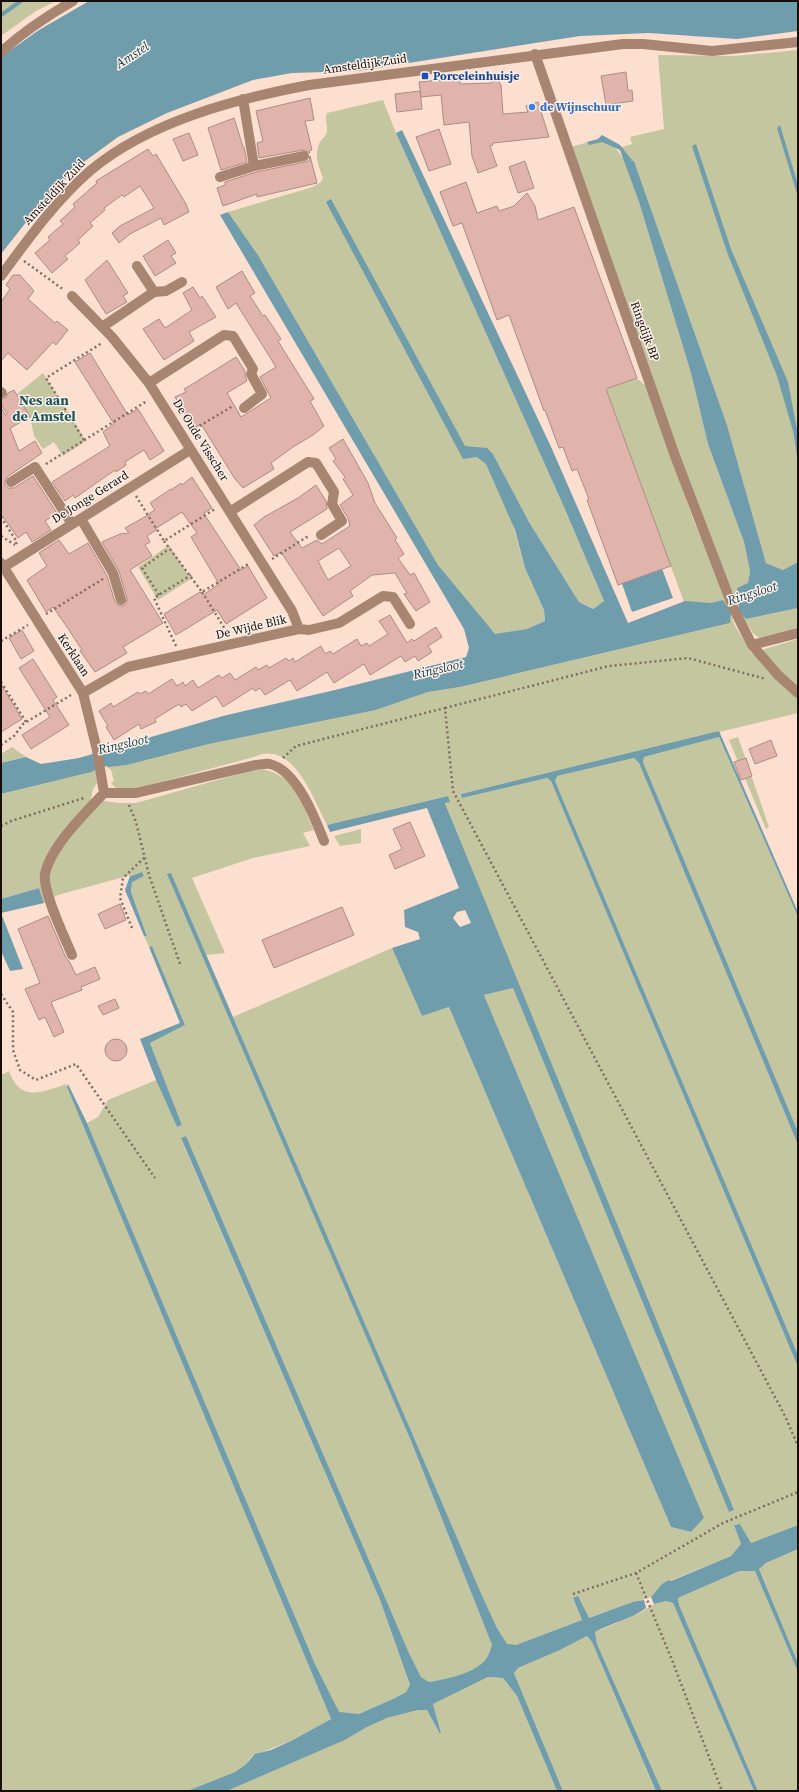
<svg xmlns="http://www.w3.org/2000/svg" width="799" height="1792" font-family="'Source Serif 4',serif">
	<rect width="100%" height="100%" fill="#fcdfcf"/>
	<path fill="#c4c6a0" d="M1 1H56L36 11 1 36Z
		M798 50V435L797 429 793 432 798 464V562L783 570 766 563 727 425 634 161 624 159 639 202 691 373 708 444 744 542 750 571 748 583 739 607 700 517 567 148 603 138 610 141 623 158 622 147 632 144 630 137 664 129 658 55 734 56Z
		M383 100 396 133 564 507 604 601 593 609 579 602 529 522 493 454 525 568 544 610 545 621 527 629 495 635 438 565 258 255 228 212 313 187 321 182 323 178C319 167 314 156 319 144 321 139 326 137 327 131 328 125 324 120 327 113Z
		M43 373 86 441 63 456 54 442 43 449 34 436 30 417 17 394Z
		M635 377 646 386 693 519 721 585 729 609 723 600 711 603 684 602 606 390Z
		M169 545 191 579 158 600 138 567Z
		M798 608V629L759 638 753 633 740 612 746 619Z
		M731 614 734 624 752 654 768 648 798 639V713L461 794 462 798 547 778 551 781 798 1367V1525L751 1543 740 1524 734 1525 741 1544 731 1556 662 1584 651 1597 588 1618 578 1597 573 1598 582 1620 516 1645H507L497 1628 480 1591 233 1017 392 948 422 1016 449 1007 671 1527 691 1532 704 1518 484 995 513 988 729 1512 445 802 448 796 327 825C313 799 293 738 254 757L131 790H118L111 783 114 781 111 770 105 766 110 767 127 765 209 744 376 710 428 692 460 687 730 623Z
		M719 737 798 917V1132L643 762 644 757Z
		M738 737 769 827 766 829 729 740Z
		M12 747 26 757 1 763V754Z
		M634 758 639 763 798 1145V1355L555 781 556 776Z
		M262 769C295 776 301 802 314 830L303 833 310 846 253 858 192 878 225 953 206 955 171 873 411 1441 492 1645C490 1650 489 1655 486 1659 474 1675 447 1679 429 1682L421 1677 409 1653 186 1136 181 1139 380 1600 410 1686 406 1692 395 1698 359 1714 339 1713 315 1664 87 1123 98 1117 108 1100 156 1080 177 1127 182 1125 150 1043 185 1025 152 946 149 947 144 936 147 935 131 892 132 881 144 876 142 872 58 895 44 903 39 888 1 899V794L96 770 98 782 93 789 91 799 119 803H136L249 771Z
		M361 829V843L340 846 334 836Z
		M9 1071C20 1102 41 1093 66 1084L331 1719 291 1741 252 1756 245 1765 235 1772 187 1791H1V1075Z
		M798 1549V1663L759 1569 766 1563Z
		M741 1571H755L798 1672V1791H758L679 1605 678 1598Z
		M666 1601 673 1603 754 1791H662L597 1644 595 1632 640 1613 654 1604Z
		M587 1636 592 1642 656 1791H563L514 1673 518 1668 560 1650Z
		M488 1677 503 1678 517 1696 557 1791H227L345 1740 367 1727 387 1718 418 1710H427L440 1734 441 1733 433 1704Z"/>
	<path fill="#709dac" fill-rule="evenodd" d="M89 1H798V31L737 39 649 33 580 36 358 71 292 73 253 80 167 113 118 137 81 164 42 202 1 254V57L39 30Z
		M780 125 798 185V197L777 128Z
		M402 130 552 449 628 623 685 601 711 603 723 600 729 609 739 607 737 588 748 583 750 571 744 542 708 444 691 373 639 202 620 150 602 142 589 145 587 142 598 139 602 135 620 145 632 160H630L634 161 727 425 766 563 783 570 798 562V608L746 619 740 612 731 614 730 623 460 687 428 692 376 710 209 744 127 765 110 767 105 766 91 772 1 794V763L26 757 41 764 79 758 223 716 335 690 466 657 469 648 464 629 220 215 228 212 258 255 438 565 495 634 527 629 545 621 544 610 525 568 515 530 486 464 477 457 463 459 326 202 331 199 465 446 487 448 493 454 529 522 579 602 593 609 604 601 564 507 396 133Z
		M696 144 731 249 788 382 798 435V464L793 431 777 376 727 252 692 146Z
		M661 566 673 598 632 612 621 581Z
		M719 731 798 912V917L719 737 644 757 643 762 798 1132V1145L639 763 634 758 557 776 555 781 798 1355V1367L551 781 547 778 462 798 461 794Z
		M448 796 450 802 445 803 734 1510 729 1512 513 988 484 995 704 1518 691 1532 671 1527 449 1007 422 1016 392 948 420 939 418 932 405 927 404 910 459 888 427 808 330 832 327 825ZM465 910 471 923 460 927 453 918 457 912Z
		M142 872 144 876 132 882 131 892 147 936H144L125 890 130 876Z
		M171 873 480 1591 497 1628 507 1644 516 1645 582 1620 573 1598 578 1596 589 1618 633 1602 644 1600 646 1608C632 1619 611 1623 595 1632L597 1644 662 1791H656L592 1642 587 1636 560 1650 518 1668 514 1673 563 1791H557L517 1696 503 1678 488 1677 433 1704 441 1733 440 1734 427 1710H418L387 1718 367 1727 345 1740 227 1791H187L235 1772 245 1765 255 1754 271 1750 291 1741 331 1719 67 1087 68 1084 87 1123 315 1664 339 1712 359 1714 395 1698 406 1692 410 1685 380 1600 181 1138 186 1136 409 1653 421 1677 429 1682C447 1679 474 1674 486 1659 489 1655 490 1650 492 1645L411 1441 167 874Z
		M39 888 44 903 1 913 23 969 10 971 1 951V899Z
		M152 946 185 1025 150 1043 182 1125 177 1127 156 1080 140 1039 180 1023 149 947Z
		M740 1524 751 1543 798 1525V1549L766 1563 759 1569 798 1663V1672L755 1571H740L678 1598 679 1605 758 1791H754L673 1603 666 1601 654 1604 651 1597 662 1584 669 1580 671 1581 731 1556 741 1544 734 1525Z"/>
	<g fill="none" stroke-linecap="round" stroke-linejoin="round">
		<path stroke="#709dac" stroke-width="4" d="M1 15 21 1"/>
	</g>
	<path fill="#e0b3ab" stroke="#ab8c86" fill-rule="evenodd" d="M626 72 628 91 632 90 633 101 606 105 601 76Z
		M495 75 501 85 503 114 528 112 526 106 538 102 549 137 493 143V145L490 146 497 166 478 173 472 156 469 122 444 125 441 95 421 97 419 82 460 78V84L492 83Z
		M420 91 422 109 397 112 395 94Z
		M310 98 314 120 305 121 312 150 309 151 310 153 303 150 259 158 257 143 263 141 256 111Z
		M234 118 243 147H244L247 162 221 170 208 128Z
		M439 129 451 164 429 171 416 137Z
		M189 133 198 155 183 161 173 139Z
		M148 149 153 156 156 154 186 204 189 212 164 225 161 218 130 234 119 243 112 233 120 226 154 208 140 186 124 197 122 195 104 208 105 210 90 223 93 226 78 240 80 243 65 256 68 259 52 273 35 253 50 240 48 237 63 224 60 221 75 207 73 204 97 183 96 181Z
		M310 156 317 183 257 197V194L223 206 217 188 225 185V182L256 172 305 162 309 161Z
		M525 161 534 188 518 193 509 167Z
		M466 182 477 213 497 206 499 211 514 206 527 193 535 206 538 220 574 207 637 378 606 389 671 566 618 585 587 500 589 499 577 469 572 471 563 447 559 448 545 410 544 411 509 315 497 320 462 223 453 226 440 192Z
		M168 240 176 253 171 256 176 263 155 276 143 256Z
		M107 260 128 293 123 296 127 302 106 314 85 280Z
		M242 271 255 293 250 296 263 316 265 315 281 339 278 341 281 346 314 399 310 401 324 426 313 435 293 447 271 463 274 469 243 488 235 479 201 424 194 428 175 397 186 392 184 389 191 385 236 357 245 371V375L247 381 227 393 241 417 271 398 260 377 276 367 236 303 228 309 216 287Z
		M13 275H20L34 291 28 299 55 323 57 321 68 330 56 345 53 342 27 370 8 353 1 361V302L10 289 6 285Z
		M193 287 200 298 202 296 216 317 189 332 194 341 164 360 143 329 159 319 165 328 192 310 183 293Z
		M90 353 128 415 138 409 164 451 150 460 144 450 125 462 126 465 116 472 115 470 75 498 73 495 65 501 52 482 110 446 103 432 114 424 75 362Z
		M14 390 30 417 10 428 19 451 35 441 42 453 7 477 5 482V485L8 488H14L33 476 57 513 45 521 51 530 32 542 26 532 18 538 1 514V407L5 415 7 414 1 404V399L6 398 8 393Z
		M343 439 368 483 375 503 397 538 395 540 404 554 398 558 410 575 414 573 430 602 416 611 404 594 407 593 395 573 372 575 350 591 353 596 323 616 281 552 274 556 254 525 264 517 298 498 316 485 326 501 327 509 290 532 302 548 317 540 322 544 350 526 348 518 340 505 353 495 343 479 345 477 333 461 336 459 329 448ZM339 548 351 566 328 580 318 561Z
		M192 477 212 508 204 513 206 517 241 570 248 566 267 598 226 624 217 610 176 635 164 614 200 592 203 595 219 584 191 537 197 533 182 512 155 529 156 530 147 536 150 542 145 545 152 556 130 570 163 623 123 647 127 653 95 672 80 651 82 650 69 630 53 607 46 612 27 580 47 566 39 553 59 540 69 554 88 543 107 576 115 602 119 606H123L126 604 127 599 119 571 102 542 120 534 129 533 125 528 150 514V513L155 510 150 503 171 489V490L181 483 182 485Z
		M390 615 407 643 412 639 414 641 436 627 442 637 428 646 432 652 418 661 415 656 405 662 401 656 370 675 364 664 334 683 327 672 297 691 290 680 265 695 260 688 255 691 253 688 223 707 216 696 192 711 186 704 181 707 179 704 155 719 156 722 141 729 139 724 114 740 106 727 108 726 99 711 111 703 113 707 138 692 140 694 146 691 148 694 172 679 177 686 183 682 185 686 193 680 198 688 219 675 222 678 230 673 235 680 256 667 258 670 267 665 269 668 286 658 289 661 293 658 295 662 321 646 325 654 330 651 333 654 357 639 361 646 367 643 369 646 388 634 379 621Z
		M22 630 34 651 21 659 9 638Z
		M33 659 57 697 53 700 69 725 31 749 22 735 50 717 19 668Z
		M1 684 22 719 1 732Z
		M771 740 777 756 755 764 749 749Z
		M746 758 752 776 741 780 734 762Z
		M410 822 425 856 395 869 389 855 402 849 393 829Z
		M120 904 126 920 105 929 98 914Z
		M342 907 354 935 274 968 262 940Z
		M48 916 66 958 69 961 76 975 95 967 100 979 81 987 82 990 51 1002 64 1032 54 1037 45 1017 39 1020 25 989 40 983 18 929Z
		M115 999 119 1008 103 1015 98 1006Z
		M105 1050a11 11 0 1 1 22 0a11 11 0 1 1-22 0Z"/>
	<g fill="none" stroke-linecap="round" stroke-linejoin="round">
		<path stroke="#7f6d63" stroke-width="2.5" stroke-dasharray="2 3" stroke-linecap="butt" d="M24 261 64 290
			M191 431 233 406
			M84 440 46 378 102 343
			M46 464 147 401
			M136 496 164 541 215 509
			M1 517 17 542 15 545
			M1 536 15 545
			M164 541 202 592 250 563
			M272 559 310 535
			M202 592 228 634
			M159 595 142 568 169 549
			M46 614 103 579
			M1 641 28 625
			M176 646 154 598 191 575
			M1 682 26 722
			M445 708 609 666 688 658 766 679
			M1 745 14 736 23 724 71 695
			M283 758 296 746 445 708 453 791 785 1416 798 1446
			M129 805 136 822 149 875 180 964
			M1 826 11 821 84 798
			M132 928 120 898 123 878 144 858
			M1 994 13 1012V1050L20 1070 36 1080 76 1064 155 1178
			M636 1573 672 1660 722 1791
			M573 1594 636 1573 723 1523 798 1492"/>
		<path stroke="#a78571" stroke-width="10" d="M1 52C23 32 47 16 73 1
			M535 54 675 456 732 605 752 645 778 675 798 693
			M243 99 254 166
			M220 177 254 166 304 156
			M137 266 154 292
			M1 276C28 239 56 200 91 170 150 121 236 99 309 85L623 44H643L712 51 798 42
			M72 296 112 337 149 383 292 611 299 629
			M102 327 154 292 166 291 182 282
			M149 383 224 335 233 336 253 369 251 374 262 394 244 408
			M1 392 2 393
			M11 482 35 467 72 524
			M231 511 308 462 316 463 334 492 332 504 342 521 321 535
			M81 519 113 573 121 600
			M1 563 83 693 97 750 104 793H136L255 765C259 765 266 763 270 764 297 771 315 818 324 841
			M4 567 190 450
			M752 645 798 633
			M83 693 128 667 299 629 309 630 339 623 383 596 393 597 410 624
			M72 955C65 938 42 891 45 874 51 846 85 813 104 793"/>
	</g>
	<rect fill="#1a4fb4" stroke="#fcf0ea" stroke-width="1.5" x="421" y="72" width="8" height="8" rx="2"/>
	<circle fill="#3f7fe0" stroke="#fcf0ea" stroke-width="1.5" cx="532" cy="107" r="4"/>
	<g text-anchor="middle" dominant-baseline="central" stroke-width="3" stroke-linejoin="round" paint-order="stroke">
		<g font-size="12" fill="#180e09" stroke="#fcf0ea">
			<text transform="translate(365 64) rotate(-8)">Amsteldijk Zuid</text>
			<text transform="translate(54 192) rotate(-47)">Amsteldijk Zuid</text>
			<text transform="translate(645 331) rotate(70)">Ringdijk BP</text>
			<text transform="translate(201 440) rotate(58)">De Oude Visscher</text>
			<text transform="translate(90 497) rotate(-32)">De Jonge Gerard</text>
			<text transform="translate(251 627) rotate(-13)">De Wijde Blik</text>
			<text transform="translate(74 655) rotate(57)">Kerklaan</text>
		</g>
		<g font-size="12" font-weight="bold" fill="#164399" stroke="#fcf0ea" text-anchor="start">
			<text x="433" y="76">Porceleinhuisje</text>
		</g>
		<g font-size="12" font-weight="bold" fill="#366cbe" stroke="#fcf0ea" text-anchor="start">
			<text x="540" y="107">de Wijnschuur</text>
		</g>
		<g font-size="13" font-style="italic" fill="#143d4a" stroke="#fcf0ea">
			<text transform="translate(132 55) rotate(-33)">Amstel</text>
			<text transform="translate(752 593) rotate(-18)">Ringsloot</text>
			<text transform="translate(438 669) rotate(-13)">Ringsloot</text>
			<text transform="translate(123 744) rotate(-13)">Ringsloot</text>
		</g>
		<g font-size="14" font-weight="bold" fill="#1a5657" stroke="#fcf0ea">
			<text x="44" y="400">Nes aan<tspan x="44" dy="16">de Amstel</tspan></text>
		</g>
	</g>
	<rect width="799" height="1792" fill="none" stroke="#180e09" stroke-width="4"/>
</svg>
